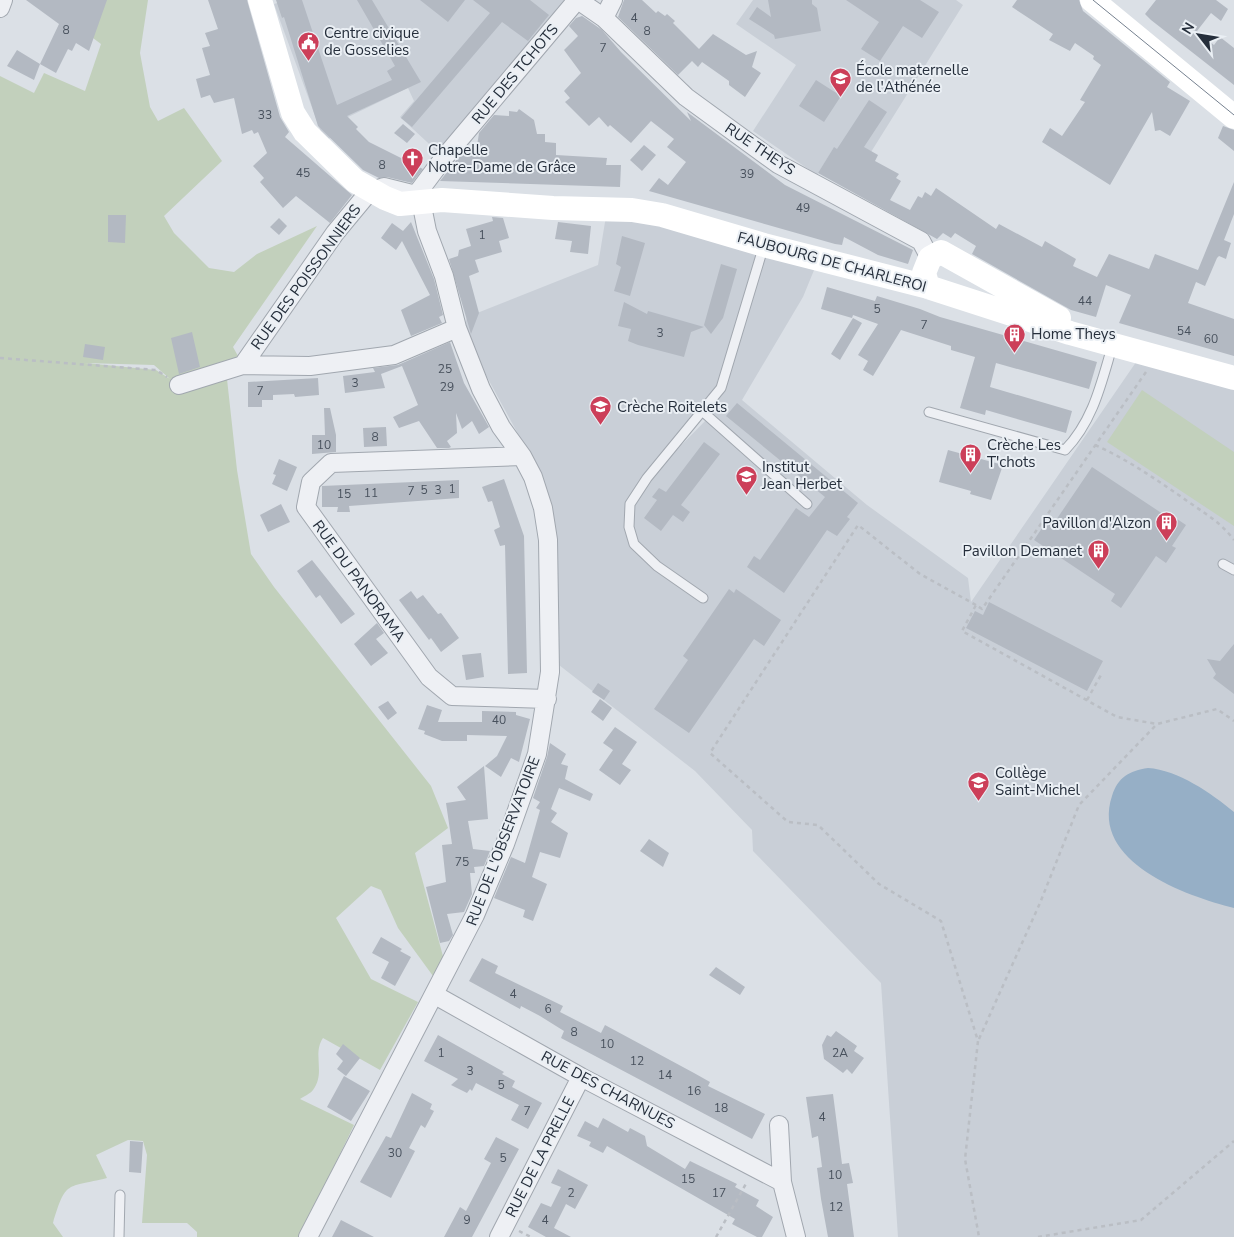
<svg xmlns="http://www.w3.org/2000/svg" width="1234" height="1237" font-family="'Nunito Sans',sans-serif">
	<rect width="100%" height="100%" fill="#dbe0e6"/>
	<path fill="#c9cfd7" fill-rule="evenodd" d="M287 0H569L440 154 400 117 414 101 408 88 346 118 347 120 325 143 274 4Z
		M753 0H956L963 5 861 168 833 149 817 175 753 131 796 65 736 24Z
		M606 216 764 245 819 258 803 297 742 400 867 505 968 578 971 602 1143 352 1234 379V1237H898L881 983 753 851 752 830 695 771 550 658 541 476 463 333 467 317 598 265ZM724 379 709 417 650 477Z"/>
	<path fill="#c2d0bc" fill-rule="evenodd" d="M92 0H148L140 53 150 107 158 121 184 108 222 161 164 216 174 233 209 268 234 272 257 254 317 226 233 347 243 365 226 370 237 470 251 554 274 587 431 786 448 828 415 853 444 960 433 976 398 928 381 890 371 886 336 918 371 979 418 1002 380 1070 323 1038C312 1054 326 1073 313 1090 310 1094 304 1096 300 1099L354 1125 300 1237H197V1232L187 1223H142L147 1155 143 1141 128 1140 96 1155 107 1178C66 1188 66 1180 53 1223L63 1237H0V76L34 93 44 73 85 91 101 44 89 35ZM85 363 154 365 170 379 156 370Z
		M1142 390 1234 452V526L1107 442Z"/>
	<path fill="#96afc6" d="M1148 768C1178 770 1211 793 1234 812V908C1186 896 1090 862 1112 796 1118 777 1129 771 1148 768Z"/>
	<path fill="#b3b9c2" d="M26 0H107L89 51 76 43 72 51 68 49 56 73 40 64 59 24Z
		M208 0H247L280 117 289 132 285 137 352 195 330 223 296 196 283 208 260 182 264 178 253 166 267 153 258 132 254 134 252 130 242 134 234 98 214 103 210 95 201 98 196 79 210 75 202 48 210 46 205 33 218 29Z
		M276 0H302L337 105 392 80 387 71 395 66 357 0H372L421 82 347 116 358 127 356 129 369 142 423 169 412 183 387 177 379 178 363 170 318 126 284 17 282 18Z
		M420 0H465L448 22Z
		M473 0H530L549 15 528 41 502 22 412 127 401 118 490 13Z
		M624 0H642L656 13 658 11 665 16 667 14 675 21 673 23 699 49 713 34 746 55 757 51 752 67 761 73 745 97 729 85V81L702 62 698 67 692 61 678 75 618 17Z
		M768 0H812V4L817 8 821 31 775 39 774 35 749 19 757 7 771 17Z
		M846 0H920L939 12 922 38 903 26 880 61 861 49 879 22Z
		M1017 0H1079L1083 11 1170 82 1167 87 1190 101 1170 136 1160 130 1155 131 1152 112 1110 185 1042 142 1050 128 1062 136 1085 102 1080 100 1101 65 1093 59 1094 56 1075 43 1070 51 1049 40 1053 34 1012 7Z
		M1156 0H1216L1228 9 1221 21 1211 13 1197 31 1214 45 1220 37 1234 48V85L1151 20 1145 14Z
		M582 16 602 30 621 52 691 121 687 112 785 185 913 250 908 264 878 255 844 237 842 245 835 244 649 191 659 178 668 185 686 162 667 147 674 139 651 121 631 143 610 125 608 127 599 117 589 126 565 102 570 98 564 91 581 73 564 50 578 36 569 26 576 18Z
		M17 50 40 64 34 80 7 66Z
		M816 80 841 96 824 122 799 106Z
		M869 100 887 112 864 147 878 155 875 161 899 174 896 178 901 181 890 200 910 210 918 196 922 198 925 192 931 196 936 188 996 229 999 224 1042 247 1045 241 1076 259 1073 266 1097 277 1109 254 1149 269 1155 254 1198 270 1234 182V214L1224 240 1231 243 1228 252 1226 259 1219 256 1217 258 1205 286 1196 282 1188 303 1234 319V356L1119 323 1131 295 1106 285 1096 317 1071 310 972 254 976 246 955 233 951 238 943 233 937 239 818 173 834 147 837 149Z
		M519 109 534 120 537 134H545V142L556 143V155L607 158 606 165H621L620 187 440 181 465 149 476 153 479 133 494 115 509 116V111L517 112Z
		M403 124 415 134 407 143 394 133Z
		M1223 126 1234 130V151L1218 138Z
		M644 145 656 155 642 171 630 160Z
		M108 215H126L125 243 108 242Z
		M492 217 503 218 509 238 499 241 502 252 475 260 479 272 469 276 479 313 471 334 449 259 458 256 459 250 471 246 466 229 493 221Z
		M279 218 287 226 279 235 270 227Z
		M411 222 434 279 443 315 439 317 442 323 411 336 401 310 430 295 402 241 396 250 381 238 392 223 403 231Z
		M558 222 591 226 588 254 570 252 572 241 555 239Z
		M622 236 645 243 630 296 614 291 621 267 616 264Z
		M721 264 737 269 723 318 711 334 704 325Z
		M827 287 875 301 877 296 920 309 940 317 1097 362 1089 389 996 363 990 387 1072 411 1066 433 986 410 985 415 960 408 975 357 951 350V346L901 330 873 376 863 370 868 361 858 355 878 324 853 315 852 318 821 309Z
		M624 302 647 314 648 311 704 327 691 332 684 357 638 345 628 341 631 329 618 326Z
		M853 318 862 323 840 360 831 354Z
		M192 332 200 367 179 374 171 338Z
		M450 342 464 383 489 427 479 434 472 421 462 429 456 413 457 433 447 441 451 447 449 448H437L419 421 399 428 393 417 418 405 402 366 381 374 385 388 345 393 343 376 375 372 373 368 398 365Z
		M85 344 105 347 103 360 83 357Z
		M318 378 319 395 295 397 294 394 273 395V400H262V407H248V382Z
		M737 403 858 503 847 517 850 519 837 536 827 530 784 593 747 567 754 556 760 560 796 508 809 517 825 497 726 416Z
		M324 408H330L336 435V452L312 454V435H325Z
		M386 427 387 446 364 447 363 428Z
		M704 442 720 454 681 505 690 512 683 522 673 515 661 531 644 518 657 500 652 497 659 488 666 492Z
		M948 450 1003 465 991 500 970 494 971 491 939 482Z
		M279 459 297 467 287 491 272 484 276 475 273 474Z
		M1092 467 1169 518 1171 515 1186 525 1172 546 1176 548 1166 563 1156 556 1121 608 1111 601 1115 594 1034 540 1046 522 1052 526Z
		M504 479 524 536 527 673 508 674 505 545 500 546 494 530 500 527 497 517 492 501 488 502 482 487Z
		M459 480V498L349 506 350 512H337L338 507H322V486Z
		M281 504 290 522 268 532 260 515Z
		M312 560 355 614 341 624 320 595 316 598 297 571Z
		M729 589 734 593 736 589 781 620 764 646 754 639 689 733 654 709 688 660 683 656Z
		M411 591 417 599 423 595 438 614 441 613 459 638 441 652 431 638 429 640 399 600Z
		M989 602 1103 661 1087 691 966 628 975 611 983 615Z
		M377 623 384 633 376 639 388 653 371 666 354 644Z
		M1234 644V694L1213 678 1216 674 1207 659 1220 661Z
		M481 653 484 677 466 680 462 655Z
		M598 683 610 691 604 700 592 692Z
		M600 699 612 708 603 721 591 712Z
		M388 701 397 713 388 720 378 707Z
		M427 705 442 710 438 722H482V711L516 712V715L530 719 519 762 511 758 501 777 485 766 497 756 507 736 467 735V741H442L424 734 425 731 418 729Z
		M615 727 637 742 622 764 631 770 620 785 599 770 613 750 603 743Z
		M550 743 566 754 561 764 568 766 565 779 593 794 590 801 559 788 551 809 557 813 551 822 568 833 560 858 540 852 532 877 547 884 533 921 523 917 525 910 494 898 511 857 525 863 540 810 536 808 540 802 533 798 547 757Z
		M484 766 488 819 468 821 473 849 490 851 484 866 474 867 475 873H470L472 894 464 912 447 914 453 935 449 941 440 943 426 887 446 882 442 845 452 844 446 803 466 800 457 787Z
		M649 839 669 853 663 867 640 851Z
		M381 937 402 949 400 951 411 957 395 986 381 978 389 962 372 953Z
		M482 958 498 966 495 973 563 1006 560 1012 601 1033 605 1025 694 1073 710 1082 708 1086 765 1114 752 1139 561 1038 564 1031 540 1016 521 1006 520 1009 469 981Z
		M716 967 745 987 740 995 709 975Z
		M836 1031 857 1046 854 1051 864 1058 852 1074 847 1069 843 1073 824 1059 822 1045 827 1035 831 1037Z
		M438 1035 504 1072 502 1074 515 1081 512 1087 542 1103 528 1129 511 1120 519 1105 476 1083 472 1091 470 1089 467 1093 451 1085 458 1079 424 1061Z
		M343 1044 360 1058 346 1076 337 1069 343 1061 336 1054Z
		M344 1076 370 1091 351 1121 327 1107Z
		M412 1093 432 1104 430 1109 434 1111 425 1128 421 1125 409 1148 415 1151 391 1198 360 1182 386 1136 391 1138Z
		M833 1094 842 1164 849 1163 853 1183 847 1184 854 1237H828L821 1199 817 1168 822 1167 818 1136 812 1138 806 1097Z
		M603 1118 628 1132 630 1128 645 1136 647 1146 685 1169 690 1161 737 1184 735 1187 759 1200 756 1206 773 1217 762 1237H757L732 1224 735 1219 607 1146 603 1153 589 1146 591 1142 577 1136 585 1121 598 1128Z
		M496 1137 519 1149 472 1237H444L460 1207 466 1211 491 1163 484 1159Z
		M130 1141 143 1142 141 1173 129 1172Z
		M558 1169 588 1185 575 1209 566 1204 554 1228 571 1237H546L528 1227 541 1203 551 1207 561 1187 551 1183Z
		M341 1220 374 1237H332Z"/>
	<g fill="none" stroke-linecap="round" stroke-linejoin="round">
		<defs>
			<path id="service" d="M702 411 807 504
				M929 412 1065 450C1093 421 1101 384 1112 347
				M1223 564 1234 570
				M703 598 657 566 634 544 629 527 630 504 647 478 721 388 764 245
				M119 1237 120 1195"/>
			<path id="minor" d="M578 0 604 18 686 97 778 164 921 241 930 258
				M0 8 3 0
				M604 18 613 0
				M416 195 443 159 577 0
				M243 365 335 233 364 198 372 191 384 187 416 195
				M179 385 243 365 310 366 394 355 457 328
				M522 456 331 463 311 482 306 507 429 677 452 696 547 699
				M435 995 581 1077 782 1182
				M779 1125 782 1182 796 1237
				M308 1237 475 915 505 844 537 754 550 672 548 540 543 508 533 477 522 456 501 427 481 389 457 328 444 276 427 231 421 201 416 195
				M499 1237 581 1077"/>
		</defs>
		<use href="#service" stroke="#a1a7af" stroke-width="11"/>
		<use href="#minor" stroke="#a1a7af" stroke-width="20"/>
		<path stroke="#babec4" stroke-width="2.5" stroke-dasharray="4 4" stroke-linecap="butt" d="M0 358 156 370 167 377
			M1146 372 982 609 976 605 962 631 1117 717 1157 724 1217 709 1234 721
			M1095 445C1131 461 1161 483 1193 505 1209 516 1222 524 1234 540
			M976 605 920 574 858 525 710 753 788 822 818 825 879 884 941 921 978 1041 965 1159 979 1237
			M1087 700 1102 673
			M979 1039 1040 903 1079 805 1157 724
			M519 1231 531 1237
			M716 1237 747 1182
			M1038 1237 1141 1220 1234 1141"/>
		<use href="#service" stroke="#eef0f4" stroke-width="9"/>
		<use href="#minor" stroke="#eef0f4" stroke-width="18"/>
		<path stroke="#fff" stroke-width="24" d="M260 0 293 113 305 132 355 181 385 198 400 204 442 200 553 208 632 210 662 215 764 245 928 287 1070 333 1234 378
			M1092 0 1234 117
			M928 287 924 273 930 258 941 252 1059 318"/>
		<path stroke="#75808f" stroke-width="1" d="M1093 0 1234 115"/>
	</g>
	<defs>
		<symbol id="civic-pin" viewBox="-11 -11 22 30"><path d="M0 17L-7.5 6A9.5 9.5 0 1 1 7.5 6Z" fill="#cc3f59" stroke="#eaeff4"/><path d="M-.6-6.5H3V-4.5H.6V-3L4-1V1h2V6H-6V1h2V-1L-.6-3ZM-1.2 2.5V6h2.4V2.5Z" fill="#fff"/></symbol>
		<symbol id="school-pin" viewBox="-11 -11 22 30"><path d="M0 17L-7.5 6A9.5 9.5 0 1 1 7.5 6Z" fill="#cc3f59" stroke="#eaeff4"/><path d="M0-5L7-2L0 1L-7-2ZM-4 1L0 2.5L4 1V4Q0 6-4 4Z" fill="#fff"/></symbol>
		<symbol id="church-pin" viewBox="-11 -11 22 30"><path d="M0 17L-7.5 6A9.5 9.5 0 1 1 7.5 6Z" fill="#cc3f59" stroke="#eaeff4"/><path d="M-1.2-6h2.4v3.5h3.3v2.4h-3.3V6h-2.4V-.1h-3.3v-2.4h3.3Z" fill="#fff"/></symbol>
		<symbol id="building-pin" viewBox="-11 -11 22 30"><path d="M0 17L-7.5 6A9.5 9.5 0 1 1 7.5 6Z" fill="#cc3f59" stroke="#eaeff4"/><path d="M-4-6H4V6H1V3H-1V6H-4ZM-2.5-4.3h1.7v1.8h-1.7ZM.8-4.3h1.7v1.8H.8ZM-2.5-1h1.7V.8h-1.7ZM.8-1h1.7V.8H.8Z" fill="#fff"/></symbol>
	</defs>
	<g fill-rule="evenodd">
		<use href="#civic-pin" x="296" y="30" width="25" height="34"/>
		<use href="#school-pin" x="828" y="66" width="25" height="34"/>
		<use href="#church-pin" x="400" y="146" width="25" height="34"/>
		<use href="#building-pin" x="1002" y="322" width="25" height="34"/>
		<use href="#school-pin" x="588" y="394" width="25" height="34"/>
		<use href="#building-pin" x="958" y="442" width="25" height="34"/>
		<use href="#school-pin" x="734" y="464" width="25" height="34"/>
		<use href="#building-pin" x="1154" y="510" width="25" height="34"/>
		<use href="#building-pin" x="1086" y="538" width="25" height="34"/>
		<use href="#school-pin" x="966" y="770" width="25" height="34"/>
	</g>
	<g text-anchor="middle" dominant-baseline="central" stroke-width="4" stroke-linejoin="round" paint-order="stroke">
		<g font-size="12" fill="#48515d">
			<text x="634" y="18">4</text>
			<text x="66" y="30">8</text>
			<text x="647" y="31">8</text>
			<text x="603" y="48">7</text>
			<text x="265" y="115">33</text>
			<text x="382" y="165">8</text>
			<text x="303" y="173">45</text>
			<text x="747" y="174">39</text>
			<text x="803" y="208">49</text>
			<text x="482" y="235">1</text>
			<text x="1085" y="301">44</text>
			<text x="877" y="309">5</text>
			<text x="924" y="325">7</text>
			<text x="1184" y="331">54</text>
			<text x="660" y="333">3</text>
			<text x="1211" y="339">60</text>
			<text x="445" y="369">25</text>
			<text x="355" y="383">3</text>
			<text x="447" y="387">29</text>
			<text x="260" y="391">7</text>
			<text x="375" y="437">8</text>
			<text x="324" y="445">10</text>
			<text x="452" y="489">1</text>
			<text x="424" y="490">5</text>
			<text x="438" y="490">3</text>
			<text x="411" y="491">7</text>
			<text x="371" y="493">11</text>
			<text x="344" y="494">15</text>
			<text x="499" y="720">40</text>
			<text x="462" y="862">75</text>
			<text x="513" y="994">4</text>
			<text x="548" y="1009">6</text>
			<text x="574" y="1032">8</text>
			<text x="607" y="1044">10</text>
			<text x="441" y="1053">1</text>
			<text x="840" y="1053">2A</text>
			<text x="637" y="1061">12</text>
			<text x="470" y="1071">3</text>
			<text x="665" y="1075">14</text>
			<text x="501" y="1085">5</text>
			<text x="694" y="1091">16</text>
			<text x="721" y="1108">18</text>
			<text x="527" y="1111">7</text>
			<text x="822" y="1117">4</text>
			<text x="395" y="1153">30</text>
			<text x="503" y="1158">5</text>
			<text x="835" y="1175">10</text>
			<text x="688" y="1179">15</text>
			<text x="571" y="1193">2</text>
			<text x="719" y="1193">17</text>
			<text x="836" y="1207">12</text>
			<text x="467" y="1220">9</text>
			<text x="545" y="1220">4</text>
		</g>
		<g font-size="15" fill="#252e3b" stroke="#eaeff4" text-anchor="start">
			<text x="324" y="33">Centre civique<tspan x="324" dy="17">de Gosselies</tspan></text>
			<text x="856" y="70">École maternelle<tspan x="856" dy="17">de l'Athénée</tspan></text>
			<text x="428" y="150">Chapelle<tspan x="428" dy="17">Notre-Dame de Grâce</tspan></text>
			<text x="1031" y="334">Home Theys</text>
			<text x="617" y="407">Crèche Roitelets</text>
			<text x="987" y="445">Crèche Les<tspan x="987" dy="17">T'chots</tspan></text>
			<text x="762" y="467">Institut<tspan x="762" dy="17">Jean Herbet</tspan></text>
			<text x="1151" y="523" text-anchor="end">Pavillon d'Alzon</text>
			<text x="1082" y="551" text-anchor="end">Pavillon Demanet</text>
			<text x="995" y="773">Collège<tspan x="995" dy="17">Saint-Michel</tspan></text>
		</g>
		<g font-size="15" fill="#252e3b" stroke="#eaeff4">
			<text transform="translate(515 74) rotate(-50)">RUE DES TCHOTS</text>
			<text transform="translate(760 149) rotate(34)">RUE THEYS</text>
			<text transform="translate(832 262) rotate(15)">FAUBOURG DE CHARLEROI</text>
			<text transform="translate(306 277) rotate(-54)">RUE DES POISSONNIERS</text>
			<text transform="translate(359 581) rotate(54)">RUE DU PANORAMA</text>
			<text transform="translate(503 841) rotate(-69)">RUE DE L'OBSERVATOIRE</text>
			<text transform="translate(608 1090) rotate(28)">RUE DES CHARNUES</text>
			<text transform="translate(540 1157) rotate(-63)">RUE DE LA PRELLE</text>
		</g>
	</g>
	<g transform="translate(1199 35) rotate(301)" stroke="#eaeff4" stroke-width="4" paint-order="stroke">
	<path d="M0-4L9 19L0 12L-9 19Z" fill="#252e3b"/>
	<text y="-8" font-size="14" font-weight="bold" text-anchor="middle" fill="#252e3b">N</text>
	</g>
</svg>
